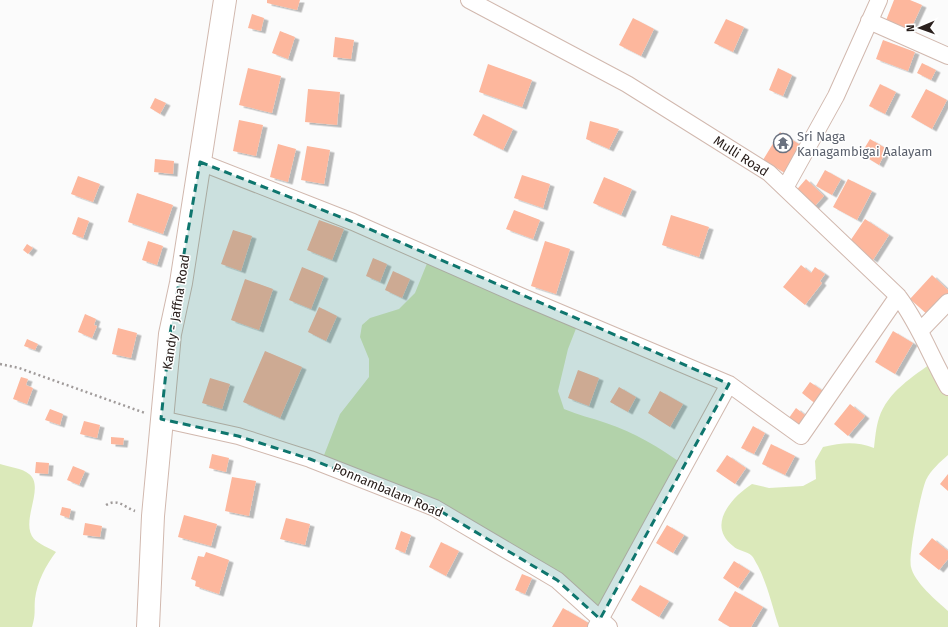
<svg xmlns="http://www.w3.org/2000/svg" width="948" height="627" font-family="'Fira Sans',sans-serif">
	<defs>
		<filter id="shadow"><feDropShadow dx="4.5" dy="2.5" stdDeviation="0" flood-color="#0004"/></filter>
	</defs>
	<rect width="100%" height="100%" fill="#fbfbfb"/>
	<path fill="#dbe9ba" d="M430 256 579 321 568 349 558 391 564 409C578 415 592 418 606 423 634 432 660 448 684 465L600 619 435 508 321 463 340 414 369 377V359L360 337 362 325 370 318 399 309 415 293Z
		M934 361 948 387V455C940 462 931 470 926 480 921 491 908 556 911 567 914 582 937 601 948 611V627H779C772 606 768 586 758 566 756 563 754 558 752 556 747 551 738 551 733 546 706 525 732 497 752 484L769 488 803 486 816 479 815 461 823 447C842 443 855 441 874 448 875 439 876 427 879 418 888 391 913 377 934 361Z
		M0 464C9 467 22 468 29 474 46 487 19 522 34 539 39 544 49 548 56 552 46 565 37 582 35 599 34 610 36 614 32 627H0Z"/>
	<path fill="#fdb79d" filter="url(#shadow)" d="M267 0H300L297 10 267 3Z
		M894 0H910L922 5 909 33 885 23Z
		M252 14 264 18 261 31 248 28Z
		M633 18 654 29 641 56 619 45Z
		M726 19 744 27 733 52 714 43Z
		M280 31 295 37 288 59 272 53Z
		M335 37 354 40 351 59 333 57Z
		M883 40 915 52 908 71 876 59Z
		M922 63 936 70 931 80 917 73Z
		M488 64 532 80 522 107 479 92Z
		M248 68 281 76 272 113 239 105Z
		M778 68 792 75 783 96 769 90Z
		M880 84 896 92 885 114 869 106Z
		M308 89 340 92 337 125 305 122Z
		M926 89 947 100 932 129 911 117Z
		M155 98 166 103 160 114 150 108Z
		M483 114 513 129 503 150 473 135Z
		M239 120 263 125 256 156 233 151Z
		M590 121 619 129 609 149 586 139Z
		M780 132 802 146 785 173 763 160Z
		M870 139 887 149 879 165 861 154Z
		M278 144 296 149 288 182 270 177Z
		M307 146 330 150 324 184 301 180Z
		M155 159 174 161 173 174 154 172Z
		M825 170 841 179 832 195 816 186Z
		M522 175 550 184 543 208 514 198Z
		M78 176 100 184 93 202 71 194Z
		M604 177 632 189 621 215 593 203Z
		M806 179 824 196 811 210 793 194Z
		M848 179 872 191 857 220 833 207Z
		M137 193 173 205 163 234 128 222Z
		M514 210 540 220 533 239 506 229Z
		M671 215 709 227 699 257 662 245Z
		M78 217 89 221 83 238 72 234Z
		M865 219 889 235 873 260 848 244Z
		M319 220 344 229 332 260 307 250Z
		M233 230 252 236 241 271 221 264Z
		M148 241 163 246 157 265 142 260Z
		M545 241 570 249 556 294 531 286Z
		M27 244 33 248 28 254 23 250Z
		M373 258 387 264 380 282 366 276Z
		M801 265 811 273 815 267 825 274 820 281 822 283 805 305 783 287Z
		M302 267 324 276 311 309 289 300Z
		M393 271 410 279 402 298 385 290Z
		M932 275 948 290V295L929 316 910 299Z
		M245 279 273 289 259 330 231 320Z
		M319 307 337 316 326 341 308 332Z
		M85 314 96 319 94 325 97 326 92 338 78 332Z
		M118 328 137 333 131 358 112 354Z
		M893 331 913 343 895 374 875 362Z
		M27 339 38 344 35 350 24 346Z
		M265 351 302 367 280 418 243 402Z
		M578 370 599 378 589 406 568 398Z
		M21 377 28 379 26 385 33 388 27 404 13 399Z
		M210 378 230 384 222 409 202 403Z
		M810 382 826 393 817 405 802 393Z
		M619 387 636 397 628 412 610 402Z
		M660 391 683 404 670 427 648 413Z
		M850 404 865 416 848 436 834 424Z
		M796 408 810 419 801 432 786 422Z
		M50 409 63 414 60 425 45 420Z
		M84 421 100 425 97 438 80 434Z
		M753 426 765 433 754 454 741 448Z
		M111 437 124 438 123 445 111 444Z
		M771 444 795 456 785 475 762 464Z
		M212 454 229 458 226 472 209 468Z
		M727 455 746 468 735 484 716 471Z
		M36 462 49 463 48 474 35 473Z
		M73 466 85 471 79 485 67 480Z
		M948 474V491L940 484Z
		M232 477 256 481 249 516 225 511Z
		M62 507 71 509 69 518 60 515Z
		M184 515 217 524 211 546 178 537Z
		M286 518 310 524 305 545 280 539Z
		M85 523 102 526 100 537 83 535Z
		M667 525 684 535 673 553 656 543Z
		M401 531 411 535 405 553 395 549Z
		M932 538 948 551V559L939 570 919 554Z
		M441 542 459 551 446 576 429 567Z
		M206 552 229 560 219 594 195 586 196 581 191 579 198 556 204 557Z
		M734 561 750 571 738 588 723 578Z
		M522 574 532 578 525 594 515 590Z
		M640 585 669 601 659 617 631 600Z
		M735 591 763 607 751 627H730L718 620Z
		M563 608 592 625 591 627H552Z"/>
	<g fill="none" stroke-linecap="round" stroke-linejoin="round">
		<defs>
			<path id="minor" d="M469 0 627 84 769 173 898 296C919 324 931 357 948 387
				M869 21 948 56
				M200 162 353 222 523 297 729 384
				M785 188 836 96 879 0
				M920 331 948 302
				M161 419 238 436 310 459 435 508 557 580 609 627
				M596 627 729 384 801 436 898 296"/>
			<path id="trunk" d="M148 627 153 516 170 334 181 283 225 0"/>
		</defs>
		<use href="#minor" stroke="#d1b8ae" stroke-width="18"/>
		<use href="#trunk" stroke="#d1b8ae" stroke-width="24"/>
		<path stroke="#a09b9a" stroke-width="2.5" stroke-dasharray="2 3" stroke-linecap="butt" d="M0 364 19 368 145 413
			M106 505C118 498 124 507 135 511"/>
		<use href="#minor" stroke="#fff" stroke-width="16"/>
		<use href="#trunk" stroke="#fff" stroke-width="22"/>
	</g>
	<path fill="#0f766e" fill-opacity="0.2" stroke="#0f766e" stroke-width="3" stroke-dasharray="8 5" stroke-linejoin="round" d="M200 162 353 222 729 384 600 619 557 580 435 508 310 459 238 436 161 419 170 334Z"/>
	<defs>
		<symbol id="temple-ring" viewBox="-11 -11 22 22"><circle r="9.5" fill="#fff" stroke="#6b7280" stroke-width="1.5"/><path d="M0-6L5-2H3V0L6.5 2.5H4V6H1.5V3h-3V6H-4V2.5H-6.5L-3 0V-2H-5Z" fill="#6b7280"/></symbol>
	</defs>
	<g fill-rule="evenodd">
		<use href="#temple-ring" x="772" y="132" width="22" height="22"/>
	</g>
	<g text-anchor="middle" dominant-baseline="central" stroke-width="3" stroke-linejoin="round" paint-order="stroke">
		<g font-size="13" fill="#5b616d" stroke="#fff" text-anchor="start">
			<text x="797" y="136">Sri Naga<tspan x="797" dy="15">Kanagambigai Aalayam</tspan></text>
		</g>
		<g font-size="13" fill="#2a201d" stroke="#fff">
			<text transform="translate(741 156) rotate(33)">Mulli Road</text>
			<text transform="translate(176 312) rotate(-81)">Kandy - Jaffna Road</text>
			<text transform="translate(388 490) rotate(23)">Ponnambalam Road</text>
		</g>
	</g>
	<g transform="translate(920 28) rotate(268)" stroke="#ffffff" stroke-width="3" paint-order="stroke">
	<path d="M0-3L7 15L0 10L-7 15Z" fill="#2a201d"/>
	<text y="-6" font-size="11" font-weight="bold" text-anchor="middle" fill="#2a201d">N</text>
	</g>
</svg>
